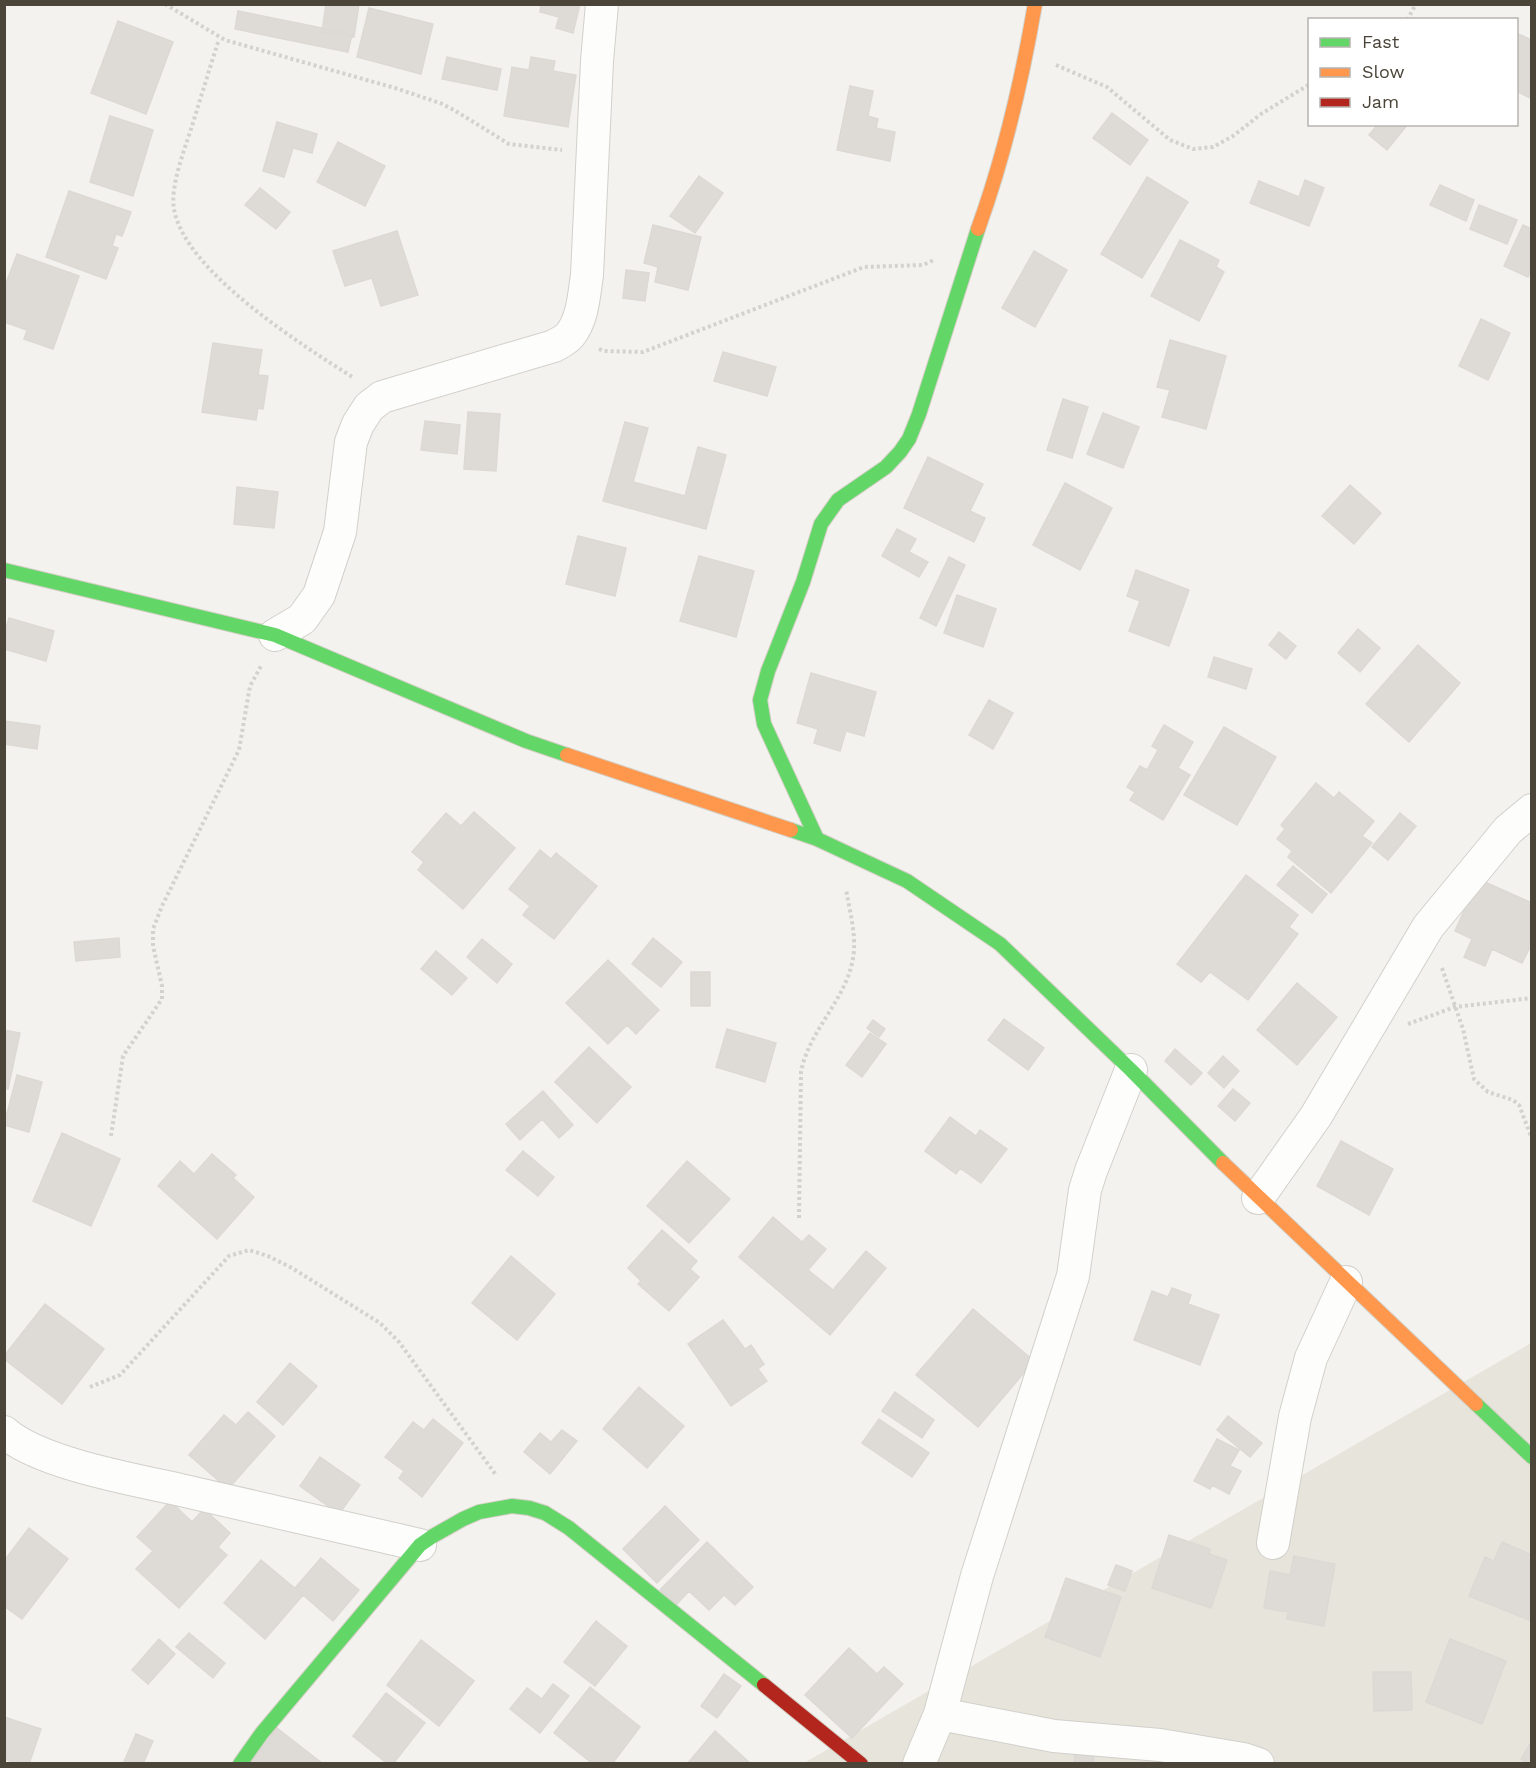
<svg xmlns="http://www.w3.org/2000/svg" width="1536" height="1768" font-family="'Work Sans',sans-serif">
	<rect width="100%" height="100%" fill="#f4f2ee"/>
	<path fill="#e7e4dc" d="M1531 1343V1763H804Z"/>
	<path fill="#dedbd6" stroke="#dcd9d4" stroke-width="1.5" d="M326 4H359L354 37 322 32Z
		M541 4H580L573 33 556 28 559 17 540 12Z
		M369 8 433 24 421 74 357 57Z
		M238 11 352 34 348 52 235 29Z
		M118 21 173 42 146 114 91 93Z
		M1516 33 1532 40V99L1516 91Z
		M447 57 501 69 497 90 442 79Z
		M531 57 555 61 553 71 576 75 568 127 504 116 512 67 529 70Z
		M850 86 873 91 868 116 878 119 876 128 895 132 890 161 837 150Z
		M1112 113 1148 140 1130 165 1093 138Z
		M110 116 153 130 133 196 90 182Z
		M277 122 317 134 312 153 293 148 284 177 263 171Z
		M1378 124H1408L1387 150 1369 135Z
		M338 142 385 166 365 206 317 182Z
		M699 176 723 193 695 233 670 216Z
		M1147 177 1188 202 1142 278 1101 254Z
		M1305 180 1324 188 1309 226 1250 203 1259 181 1299 197Z
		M1440 185 1474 200 1466 221 1430 205Z
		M260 188 290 212 276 229 245 205Z
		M69 191 131 212 122 236 116 234 112 246 118 248 106 279 46 257Z
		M1479 205 1517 220 1507 244 1470 229Z
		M653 225 701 237 688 290 655 282 658 267 644 263Z
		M1523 225 1532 229V269L1528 277 1504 266Z
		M397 231 418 295 381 306 372 278 345 286 333 251Z
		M1180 240 1219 260 1216 267 1224 272 1199 321 1151 296Z
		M1034 251 1067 270 1035 327 1002 308Z
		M17 254 79 276 53 349 24 339 27 330 4 322V289Z
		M626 270 649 273 645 301 623 298Z
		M1481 319 1510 333 1488 380 1459 366Z
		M1170 340 1226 356 1206 429 1162 417 1170 390 1157 387Z
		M213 343 262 350 258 375 268 376 263 409 258 408 256 420 202 412Z
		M723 352 776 367 767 396 714 381Z
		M1063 399 1088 407 1072 458 1047 450Z
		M468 412 500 414 496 471 464 469Z
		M1103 413 1139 427 1123 468 1087 454Z
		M425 421 460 425 457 454 421 450Z
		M625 422 648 428 633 482 685 496 698 447 726 455 706 529 603 501Z
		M928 457 983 484 970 511 985 518 974 542 904 508Z
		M1065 483 1112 508 1080 570 1033 545Z
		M1350 485 1381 513 1354 544 1322 516Z
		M237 487 278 492 274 528 234 524Z
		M897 529 916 539 909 552 928 562 919 577 882 556Z
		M578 536 626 548 615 596 566 584Z
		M699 556 754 571 736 637 680 621Z
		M949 557 965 565 936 626 920 618Z
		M1136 570 1189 590 1169 646 1129 631 1140 601 1127 596Z
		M957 595 996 609 983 647 944 633Z
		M9 618 54 631 46 661 4 649V634Z
		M1358 629 1380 648 1360 672 1338 653Z
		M1279 632 1296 646 1286 659 1269 645Z
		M1418 645 1460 683 1409 742 1366 704Z
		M1214 657 1252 669 1246 689 1208 677Z
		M811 673 876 692 864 736 846 731 840 751 814 743 818 729 797 723Z
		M989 700 1013 713 993 749 969 735Z
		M4 721 40 726 37 749 4 744Z
		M1164 725 1193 742 1178 768 1190 775 1163 820 1130 800 1135 792 1127 787 1140 766 1147 770 1158 750 1152 746Z
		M1224 727 1276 757 1237 825 1184 795Z
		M1316 783 1334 798 1339 792 1374 821 1362 836 1372 843 1331 893 1288 857 1292 851 1277 839 1285 829 1281 825Z
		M474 812 515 848 463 909 418 870 424 862 412 852 446 813 461 826Z
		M1400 813 1416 826 1388 860 1372 847Z
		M540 850 551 859 556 853 597 886 554 939 523 915 530 906 509 889Z
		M1293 866 1327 894 1312 913 1277 885Z
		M1246 875 1298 915 1289 927 1298 934 1248 1000 1210 972 1201 982 1177 964Z
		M1478 879 1532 903V943L1522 963 1492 949 1485 966 1464 957 1472 939 1455 931Z
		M119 938 120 957 76 961 74 942Z
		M653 938 682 962 661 987 632 964Z
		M482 939 512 964 497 983 467 957Z
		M436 951 467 978 452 995 421 969Z
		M608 960 659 1010 636 1034 627 1025 608 1044 566 1003Z
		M691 972H710V1006H691Z
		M1297 983 1337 1017 1297 1065 1257 1030Z
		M1004 1019 1044 1048 1028 1070 988 1040Z
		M873 1020 885 1029 879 1037 867 1028Z
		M727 1029 776 1043 765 1082 716 1067Z
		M4 1030 20 1033 8 1089 4 1088Z
		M870 1033 886 1044 862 1077 846 1065Z
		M589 1047 631 1087 597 1123 555 1082Z
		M1175 1049 1202 1073 1191 1085 1165 1061Z
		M1223 1056 1239 1071 1224 1088 1208 1073Z
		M17 1075 42 1082 29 1132 4 1125Z
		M1233 1089 1250 1103 1235 1121 1218 1106Z
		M543 1091 573 1125 559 1138 542 1119 520 1140 506 1124Z
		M950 1117 976 1136 980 1130 1007 1149 981 1183 960 1168 956 1174 925 1151Z
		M62 1133 120 1159 91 1226 33 1201Z
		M1341 1141 1393 1169 1369 1215 1317 1186Z
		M523 1151 554 1177 538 1196 506 1170Z
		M212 1154 236 1175 233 1178 254 1197 217 1239 158 1186 180 1161 194 1174Z
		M687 1161 730 1199 689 1243 647 1206Z
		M773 1217 802 1242 809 1235 826 1249 808 1270 833 1290 866 1251 886 1268 830 1335 739 1257Z
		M662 1230 697 1261 690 1269 699 1277 669 1311 638 1284 641 1281 628 1268Z
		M511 1256 555 1294 517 1340 472 1303Z
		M1172 1288 1191 1295 1188 1304 1219 1315 1200 1365 1134 1340 1152 1291 1168 1297Z
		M45 1304 104 1349 62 1404 4 1359V1356Z
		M973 1309 1034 1361 978 1427 916 1375Z
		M723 1320 745 1349 751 1345 764 1364 758 1369 767 1381 731 1406 688 1344Z
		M290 1363 317 1386 283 1425 257 1402Z
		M639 1387 684 1426 647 1468 603 1429Z
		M895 1392 934 1420 922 1438 882 1411Z
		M248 1412 275 1436 228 1489 189 1455 224 1415 236 1425Z
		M1228 1416 1262 1443 1250 1457 1217 1430Z
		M433 1419 463 1443 422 1497 399 1478 404 1471 385 1457 413 1422 424 1430Z
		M879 1419 929 1453 912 1477 862 1443Z
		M562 1430 577 1441 550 1474 524 1452 540 1433 551 1442Z
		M1217 1439 1239 1450 1230 1466 1241 1471 1229 1494 1212 1485 1210 1489 1194 1481Z
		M320 1457 360 1485 339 1514 300 1486Z
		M170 1501 192 1522 204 1509 230 1533 218 1547 227 1555 179 1608 136 1569 153 1551 137 1537Z
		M665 1506 699 1540 657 1583 623 1549Z
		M29 1528 68 1559 22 1619 4 1606V1561Z
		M1169 1535 1210 1549 1209 1554 1227 1560 1211 1608 1152 1588Z
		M707 1542 753 1587 735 1605 724 1595 709 1610 689 1591 676 1605 660 1590Z
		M1502 1542 1532 1555V1621L1469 1596 1485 1557 1494 1561Z
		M1294 1556 1335 1564 1324 1626 1287 1619 1288 1612 1264 1608 1270 1571 1290 1575Z
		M321 1558 359 1590 333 1621 295 1588Z
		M261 1560 303 1595 265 1639 224 1603Z
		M1116 1565 1132 1571 1125 1591 1108 1585Z
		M1066 1578 1121 1597 1100 1657 1045 1637Z
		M596 1621 627 1646 595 1686 564 1662Z
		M189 1633 225 1663 213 1678 176 1647Z
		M159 1639 175 1654 148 1684 132 1670Z
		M1450 1639 1506 1661 1482 1724 1426 1702Z
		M421 1640 474 1681 439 1726 387 1685Z
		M849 1648 877 1674 884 1667 903 1684 852 1738 805 1695Z
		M1373 1672H1411L1412 1710 1374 1711Z
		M724 1674 741 1686 717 1718 701 1706Z
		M553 1684 569 1696 540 1733 510 1709 527 1688 542 1699Z
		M590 1687 640 1727 612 1764H593L554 1733Z
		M386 1693 425 1723 393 1764H388L353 1736Z
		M4 1717 41 1729 29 1764H19L4 1759Z
		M277 1728 323 1764H250Z
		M715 1731 750 1763V1764H687Z
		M136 1734 153 1741 143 1764H123Z
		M1532 1741V1764H1528L1521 1759Z
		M1075 1751 1094 1752 1093 1764H1074Z"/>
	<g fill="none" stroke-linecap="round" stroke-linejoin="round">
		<defs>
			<path id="street" d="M275 635 302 619 319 595 340 532 351 442 358 424 369 407 382 397 554 346C559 343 566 340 570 335 583 319 584 294 587 275L597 61 602 4
				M1258 1198 1316 1116 1428 927 1508 830 1532 810
				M4 1432C40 1464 137 1480 185 1491 263 1509 342 1527 420 1545
				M1273 1543 1295 1417 1311 1358 1346 1282
				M940 1714 1054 1736 1160 1745 1243 1759 1258 1764
				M919 1764 940 1714 977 1576 1073 1276 1085 1190 1091 1171 1131 1070"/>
			<path id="fast" d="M4 570 275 635 526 741 567 755
				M791 830 817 839 907 881 1000 944 1131 1070 1223 1163
				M817 839 764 724 760 700 768 671 803 582 821 524 838 500 886 467 900 452 909 439 919 414 978 229
				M1476 1404 1532 1457
				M240 1764 262 1733 420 1545 433 1536 463 1519 479 1512 512 1506 529 1508 545 1513 569 1528 764 1685"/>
			<path id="slow" d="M978 229C1004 157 1022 80 1035 4
				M567 755 791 830
				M1223 1163 1476 1404"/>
			<path id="jam" d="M764 1685 861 1764"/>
		</defs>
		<use href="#street" stroke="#d2d0cb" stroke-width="34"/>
		<use href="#fast" stroke="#d3cfc5" stroke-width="16"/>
		<use href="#slow" stroke="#d3cfc5" stroke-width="16"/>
		<use href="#jam" stroke="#d3cfc5" stroke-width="16"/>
		<path stroke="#d3d2cc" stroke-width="4" stroke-dasharray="3 3" stroke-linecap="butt" d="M165 4 225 40 395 88 440 103 454 110 509 144 562 150
			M1407 20 1416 4
			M218 42C209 71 200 100 191 129 184 151 170 187 174 209 185 272 302 345 354 378
			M1056 65 1107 87 1170 140 1193 149 1213 147 1233 136 1261 114 1310 84
			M599 349 604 351 643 352 864 267 923 265 934 260
			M1442 968 1463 1029 1474 1079 1488 1092 1513 1100 1519 1105 1532 1139
			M1408 1024 1455 1007 1532 998
			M111 1136 123 1056 162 999V986L153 946V929L162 906 239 750 250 686 261 666
			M799 1218 801 1072C809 1028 852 995 854 949 855 929 849 908 846 889
			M90 1387 120 1375 229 1256 249 1250 268 1256 292 1268 380 1323 399 1342 496 1475"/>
		<use href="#street" stroke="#fdfdfc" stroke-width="32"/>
		<use href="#fast" stroke="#63d668" stroke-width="14"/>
		<use href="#slow" stroke="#ff974d" stroke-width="14"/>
		<use href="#jam" stroke="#b3261e" stroke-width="14"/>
	</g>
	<rect width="1536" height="1768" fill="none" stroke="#4b4439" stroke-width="12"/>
	<rect x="1308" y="18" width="210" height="108" fill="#ffffff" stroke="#b7b4b0" stroke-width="1.5"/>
	<rect x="1320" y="38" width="30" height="9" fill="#63d668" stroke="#b7b4b0" stroke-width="1.5"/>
	<text x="1362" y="48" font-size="18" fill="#4b4439">Fast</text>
	<rect x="1320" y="68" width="30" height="9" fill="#ff974d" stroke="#b7b4b0" stroke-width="1.5"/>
	<text x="1362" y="78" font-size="18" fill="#4b4439">Slow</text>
	<rect x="1320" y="98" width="30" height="9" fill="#b3261e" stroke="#b7b4b0" stroke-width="1.5"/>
	<text x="1362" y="108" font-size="18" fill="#4b4439">Jam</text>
</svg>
